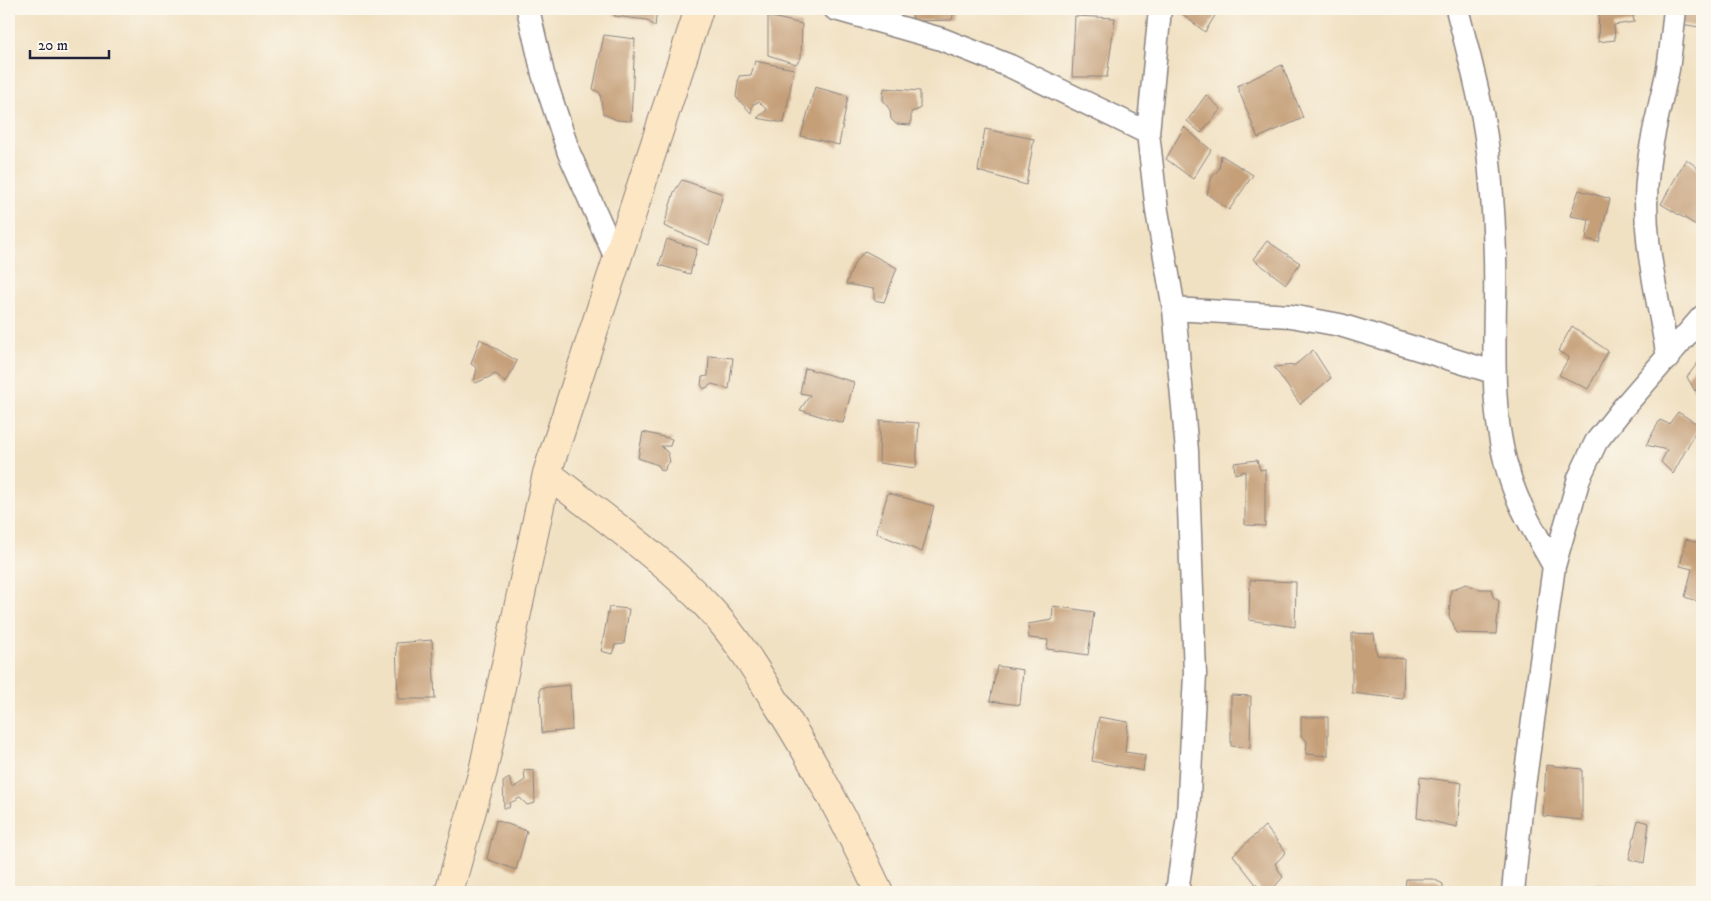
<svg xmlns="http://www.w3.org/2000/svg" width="1711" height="901" font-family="'IM FELL DW Pica',serif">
	<rect width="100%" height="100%" fill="#fbf7ec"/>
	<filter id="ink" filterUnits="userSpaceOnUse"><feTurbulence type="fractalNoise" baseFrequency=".02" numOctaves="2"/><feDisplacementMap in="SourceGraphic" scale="10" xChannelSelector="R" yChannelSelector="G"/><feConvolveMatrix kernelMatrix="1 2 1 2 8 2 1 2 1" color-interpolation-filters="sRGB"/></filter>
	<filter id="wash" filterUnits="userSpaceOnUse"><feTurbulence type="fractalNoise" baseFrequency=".0096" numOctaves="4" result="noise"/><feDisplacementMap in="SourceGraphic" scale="20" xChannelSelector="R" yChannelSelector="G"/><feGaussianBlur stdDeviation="1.12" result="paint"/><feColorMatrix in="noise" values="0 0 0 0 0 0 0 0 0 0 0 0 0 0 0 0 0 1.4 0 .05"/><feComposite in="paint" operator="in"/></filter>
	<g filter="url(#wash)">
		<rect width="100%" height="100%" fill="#f1e1c3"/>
		<g id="blocks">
			<path fill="#c59f78" d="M616 9H657L655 27 647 20 614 16Z
				M913 9H954L952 20 912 21Z
				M1176 9H1219L1205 32Z
				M1599 9H1632L1634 22 1614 25 1615 40 1598 42Z
				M1681 9H1700L1699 27 1681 24Z
				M768 16 802 24 801 58 796 64 768 55Z
				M1075 16 1115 18 1107 77H1072Z
				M604 35 635 39 631 121 617 120 603 114 600 93 593 89Z
				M755 61 794 69 784 123 757 118 767 110 759 102 753 104 751 113 736 97 739 76 751 75Z
				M1282 65 1303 118 1258 138 1237 86Z
				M815 87 848 96 839 145 801 136Z
				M884 88 920 91V109L911 112V125L896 124 891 119 890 110 883 100Z
				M1206 95 1221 109 1201 133 1187 121Z
				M1184 127 1211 150 1193 179 1166 159Z
				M985 129 1034 139 1026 185 978 171Z
				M1221 155 1253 175 1229 210 1207 194 1212 177 1219 169Z
				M1686 159 1702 171 1701 228 1661 204Z
				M682 180 723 194 709 245 664 226 674 192Z
				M1579 190 1610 199 1599 242 1586 239 1589 219 1570 216Z
				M667 239 697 249 690 274 659 265Z
				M1267 241 1300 263 1286 284 1253 259Z
				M865 251 897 268 884 302 874 300V289L846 284 855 262Z
				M1572 326 1608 351 1588 389 1559 375 1569 357 1558 351Z
				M480 339 517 361 506 383 496 374 476 383 474 382 477 368 471 364Z
				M1313 350 1331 378 1300 404 1274 367 1295 365Z
				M709 356 733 358 729 389 712 384 704 389 701 385 702 377 708 376Z
				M1700 360 1702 364V383L1695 391 1687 377Z
				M805 368 854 382 843 423 800 410 810 395 800 393Z
				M1678 412 1699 425 1673 474 1661 462 1667 450 1646 445 1660 420 1669 424Z
				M880 420 919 423 916 468 879 463Z
				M643 432 672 439 670 446H661L668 453 670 462 666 465 665 470 662 471 658 465 638 458Z
				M1257 460 1260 470 1265 469V526L1245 525V471L1235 474 1234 463Z
				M888 493 934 506 922 552 876 533Z
				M1686 539 1702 544V603L1685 597 1692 569 1680 566Z
				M1250 580 1296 582 1295 627 1249 620Z
				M1466 584 1479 589H1491L1493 597 1499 601 1496 634 1456 633 1453 623 1449 617 1451 590Z
				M1053 606 1094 612 1088 655 1047 649 1048 640 1029 638 1028 624 1052 620Z
				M609 607 629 609 624 644 615 645 612 654 601 651Z
				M1352 633 1374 634 1377 655 1404 659 1403 699 1352 693Z
				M432 640 435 699H398L396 643Z
				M997 666 1023 670 1020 705 990 701Z
				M570 685 572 730 542 733 540 688Z
				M1231 695 1251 696 1250 748 1231 746Z
				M1099 717 1128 722 1125 752 1145 755 1143 771 1092 761Z
				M1301 717H1328V756L1306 754 1307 741 1301 736Z
				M1546 765 1582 769V820L1543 816Z
				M524 770 534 771 535 803 527 805 520 798 510 803 509 808H504L503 782 509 778 513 788 525 780Z
				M1420 777 1462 783 1457 827 1417 818Z
				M496 820 527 831 516 870 487 859Z
				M1638 820 1649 823 1644 863 1629 859Z
				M1265 826 1286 852 1275 864 1283 877 1270 892H1262L1233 855Z
				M1406 879H1433L1443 884V892H1405Z
				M1597 886 1631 887V892H1597Z"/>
		</g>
	</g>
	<g filter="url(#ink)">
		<use href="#blocks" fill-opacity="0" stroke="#8a827f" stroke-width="1"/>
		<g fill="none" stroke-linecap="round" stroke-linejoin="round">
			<defs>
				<path id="street" d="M528 9 543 74 569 153 616 258
					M835 9 941 39 1010 66 1148 133
					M1160 9 1148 133 1157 211 1174 309 1187 451 1195 674 1188 816 1177 892
					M1457 9C1471 63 1486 117 1490 172 1494 215 1496 258 1495 301 1494 366 1491 430 1515 492 1525 518 1541 542 1554 566
					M1174 309 1291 316 1340 325 1493 372
					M1668 358C1658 296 1640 234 1648 170 1651 136 1661 103 1668 69 1671 49 1673 29 1675 9
					M1513 892 1522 801 1554 566 1579 478 1596 442 1623 408 1702 317"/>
				<path id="secondary" d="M547 473C601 516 664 559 710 609 735 636 755 668 774 699 814 761 848 826 879 892
					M449 892 483 771 547 473 699 9"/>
			</defs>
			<use href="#street" stroke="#8a827f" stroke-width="25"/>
			<use href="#secondary" stroke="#8a827f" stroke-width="30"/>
			<use href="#street" stroke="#fff" stroke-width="22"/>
			<use href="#secondary" stroke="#fce6c4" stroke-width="28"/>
		</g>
	</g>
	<rect width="1711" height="901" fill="none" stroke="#fbf7ec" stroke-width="30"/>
	<path d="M30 50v8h79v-8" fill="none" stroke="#22223b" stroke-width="2.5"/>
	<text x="38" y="50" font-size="15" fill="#22223b" stroke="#fbf7ec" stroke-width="4" paint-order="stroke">20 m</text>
</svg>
